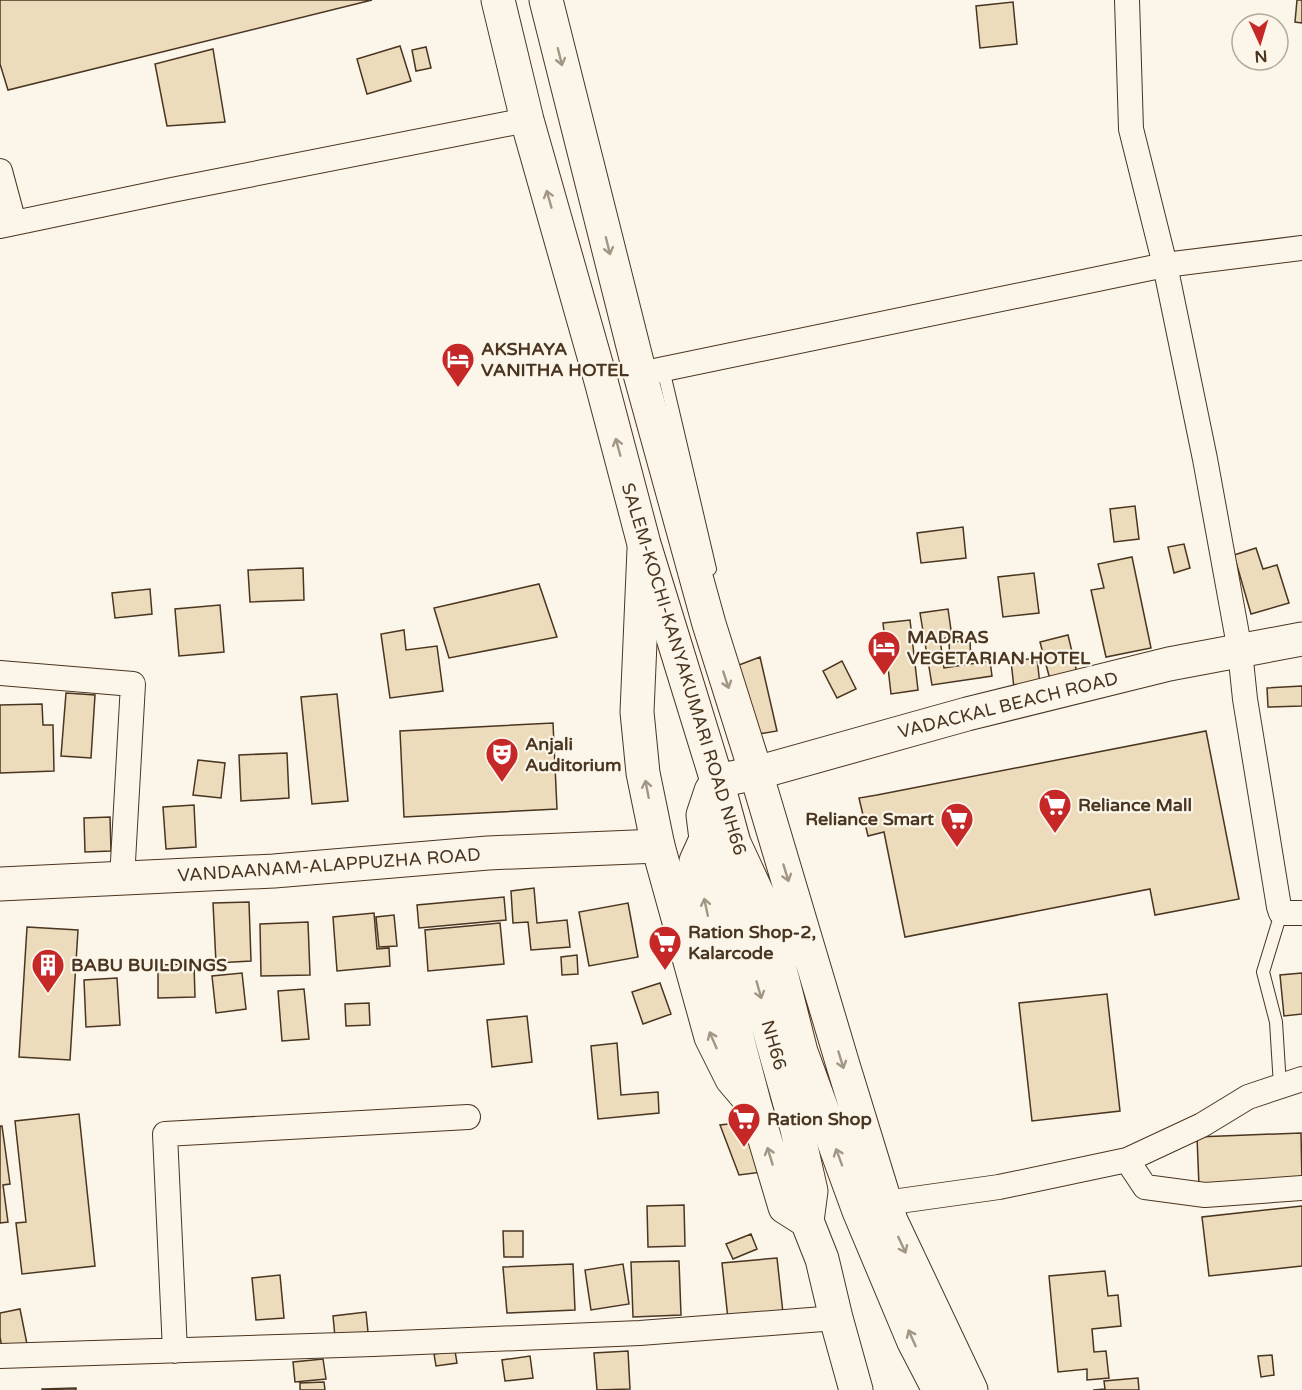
<svg xmlns="http://www.w3.org/2000/svg" width="1302" height="1390" font-family="'Varela Round',sans-serif">
	<rect width="100%" height="100%" fill="#fbf6e9"/>
	<path fill="#ecdcbc" stroke="#4a3520" stroke-width="1.5" d="M0 0H372L8 90 0 64Z
		M1297 0H1302V23L1295 22Z
		M1013 2 1017 44 980 48 976 6Z
		M400 46 411 81 367 94 357 59Z
		M426 47 431 68 416 71 412 50Z
		M213 49 225 122 167 126 155 64Z
		M1135 506 1139 539 1114 542 1110 509Z
		M963 527 966 558 921 563 917 533Z
		M1184 544 1190 568 1174 573 1168 547Z
		M1256 548 1263 569 1277 565 1289 603 1251 614 1234 555Z
		M1132 557 1151 648 1106 657 1091 590 1104 588 1098 564Z
		M303 568 304 600 250 602 248 570Z
		M1034 573 1039 613 1003 617 998 577Z
		M539 584 557 637 449 658 434 608Z
		M150 589 152 614 115 618 112 593Z
		M220 605 224 652 179 656 175 609Z
		M948 609 952 637 940 639 944 668 990 661 992 676 932 685 920 613Z
		M910 620 918 690 891 694 883 623Z
		M404 630 406 650 437 646 443 691 390 698 381 634Z
		M1068 635 1079 681 1052 687 1040 642Z
		M970 641 971 662 950 663 949 642Z
		M760 657 777 731 746 736 731 668Z
		M1037 658 1040 685 1014 688 1011 661Z
		M842 661 856 689 837 698 823 671Z
		M1302 686V706L1268 707 1267 688Z
		M66 693 95 695 91 758 61 756Z
		M337 694 348 801 312 804 301 697Z
		M42 704 43 725H53L54 771 0 773V705Z
		M553 723 557 809 404 817 400 731Z
		M1206 731 1239 899 1155 915 1150 889 905 937 884 832 868 836 859 798 877 795Z
		M287 753 289 798 241 801 239 755Z
		M198 760 225 763 221 798 193 795Z
		M194 805 196 847 166 849 163 807Z
		M110 817 111 851 85 852 84 818Z
		M534 888 537 923 567 920 570 947 531 950 528 922 513 923 511 891Z
		M504 897 506 920 419 928 417 905Z
		M249 902 251 961 216 963 213 903Z
		M628 903 638 957 589 966 579 912Z
		M374 913 377 949 389 948 390 966 337 971 333 917Z
		M394 915 397 946 379 947 376 917Z
		M308 922 310 975 261 976 260 924Z
		M500 923 504 964 428 971 425 930Z
		M27 927 78 930 70 1060 19 1057Z
		M577 955 578 974 562 975 561 957Z
		M194 964 195 997 158 998V965Z
		M242 973 246 1009 216 1013 212 976Z
		M1302 973V1014L1284 1016 1280 975Z
		M117 978 120 1025 86 1027 84 980Z
		M660 983 671 1014 643 1024 632 992Z
		M304 989 309 1039 282 1041 278 991Z
		M1107 994 1120 1111 1032 1121 1019 1003Z
		M369 1003 370 1025 346 1026 345 1004Z
		M527 1016 532 1062 492 1067 487 1020Z
		M617 1043 621 1095 658 1092 659 1113 598 1119 591 1046Z
		M79 1114 95 1266 22 1274 16 1223 26 1222 15 1121Z
		M747 1122 770 1171 739 1175 720 1125Z
		M0 1126H2L10 1184 3 1185 8 1222 0 1223Z
		M1301 1133 1302 1183 1199 1186 1197 1137Z
		M684 1205 685 1246 648 1247 647 1206Z
		M1302 1206V1266L1209 1276 1202 1217Z
		M503 1231H523V1257H504Z
		M751 1234 757 1249 733 1259 726 1244Z
		M777 1258 783 1313 728 1319 722 1263Z
		M679 1261 681 1315 633 1317 631 1262Z
		M573 1264 575 1310 507 1313 503 1267Z
		M623 1264 629 1304 591 1310 585 1270Z
		M1105 1271 1108 1296 1118 1295 1121 1326 1092 1329 1094 1352 1106 1351 1109 1378 1087 1380V1369L1058 1372 1049 1276Z
		M280 1275 284 1318 256 1320 252 1278Z
		M20 1309 27 1344 2 1348 0 1337V1313Z
		M366 1312 368 1332 335 1337 333 1316Z
		M455 1351 457 1363 436 1366 434 1354Z
		M628 1351 630 1389 597 1390 594 1353Z
		M1272 1355 1274 1375 1261 1377 1258 1356Z
		M530 1356 533 1378 505 1381 502 1360Z
		M323 1359 326 1379 295 1382 293 1362Z
		M1138 1378 1139 1390H1093L1105 1389 1104 1381Z
		M324 1382 325 1390H300V1383Z
		M76 1388V1390H42V1389Z"/>
	<g fill="none" stroke-linecap="round" stroke-linejoin="round">
		<defs>
			<path id="service" d="M663 369 710 569
				M1280 1086 1276 1022 1263 972 1281 913"/>
			<path id="minor" d="M1127 0 1131 129 1165 265 1205 459 1240 651 1245 699 1279 907 1281 913H1302
				M0 171 14 223
				M0 226 172 190 527 120
				M640 374 1165 265 1302 248
				M0 673 133 684 122 879
				M1127 1160 1145 1187 1205 1195 1302 1188
				M885 1203 999 1187 1127 1160 1202 1125 1248 1097 1302 1079
				M175 1351 165 1134 468 1117
				M0 1356 373 1344 640 1333 836 1318"/>
			<path id="secondary" d="M717 781 756 773 967 714 1169 664 1302 639
				M0 884 274 871 488 853 658 846"/>
			<path id="primary" d="M644 549 637 712 643 773 658 846 711 1037 732 1079 755 1106
				M717 781 711 791 703 815 706 839 724 855 758 990 797 1129 811 1191 807 1221 822 1259 836 1318 856 1390
				M706 839 696 861 715 954 755 1106 785 1207 807 1221"/>
			<path id="trunk" d="M498 0 527 120 601 381 644 544 717 781 734 843 765 910 801 1052 859 1211 914 1342 939 1390
				M546 0 640 374 709 624 756 773 843 1065 891 1221 971 1390"/>
		</defs>
		<use href="#service" stroke="#4a3520" stroke-width="14"/>
		<use href="#minor" stroke="#4a3520" stroke-width="26"/>
		<use href="#secondary" stroke="#4a3520" stroke-width="35"/>
		<use href="#primary" stroke="#4a3520" stroke-width="35"/>
		<use href="#trunk" stroke="#4a3520" stroke-width="35"/>
		<use href="#service" stroke="#fbf6e9" stroke-width="12"/>
		<use href="#minor" stroke="#fbf6e9" stroke-width="24"/>
		<use href="#secondary" stroke="#fbf6e9" stroke-width="33"/>
		<use href="#primary" stroke="#fbf6e9" stroke-width="33"/>
		<use href="#trunk" stroke="#fbf6e9" stroke-width="33"/>
	</g>
	<defs><path id="oneway-shaft" d="M-6 0H5M1.5-3L5.5 0L1.5 3" fill="none" stroke-width="1.6" stroke-linecap="round" stroke-linejoin="round" transform="scale(1.5)"/></defs>
	<g stroke="#a29684">
		<use href="#oneway-shaft" transform="translate(560 57) rotate(76)"/>
		<use href="#oneway-shaft" transform="translate(549 199) rotate(-106)"/>
		<use href="#oneway-shaft" transform="translate(608 246) rotate(76)"/>
		<use href="#oneway-shaft" transform="translate(618 447) rotate(-105)"/>
		<use href="#oneway-shaft" transform="translate(726 680) rotate(72)"/>
		<use href="#oneway-shaft" transform="translate(647 789) rotate(-101)"/>
		<use href="#oneway-shaft" transform="translate(786 873) rotate(73)"/>
		<use href="#oneway-shaft" transform="translate(706 907) rotate(-102)"/>
		<use href="#oneway-shaft" transform="translate(759 990) rotate(74)"/>
		<use href="#oneway-shaft" transform="translate(713 1040) rotate(-113)"/>
		<use href="#oneway-shaft" transform="translate(841 1060) rotate(73)"/>
		<use href="#oneway-shaft" transform="translate(770 1156) rotate(-107)"/>
		<use href="#oneway-shaft" transform="translate(839 1157) rotate(-110)"/>
		<use href="#oneway-shaft" transform="translate(902 1245) rotate(65)"/>
		<use href="#oneway-shaft" transform="translate(912 1338) rotate(-114)"/>
	</g>
	<defs>
		<symbol id="hotel-pin" viewBox="-11 -11 22 30"><path d="M0 17L-7.5 6A9.5 9.5 0 1 1 7.5 6Z" fill="#c62828" stroke="#fbf6e9"/><path d="M-6-4.5h1.5V1H6V5H4.5V3h-9V5H-6ZM-4 0a1.8 1.8 0 1 1 3.6 0ZM.5 0V-2.5h3Q6-2.5 6 0Z" fill="#fff"/></symbol>
		<symbol id="theatre-pin" viewBox="-11 -11 22 30"><path d="M0 17L-7.5 6A9.5 9.5 0 1 1 7.5 6Z" fill="#c62828" stroke="#fbf6e9"/><path d="M-5-5.5Q0-4 5-5.5V0Q5 5 0 6Q-5 5-5 0ZM-3.3-2.5H-1v1.5H-3.3ZM1-2.5H3.3v1.5H1ZM-2.8 1Q0 5.5 2.8 1Z" fill="#fff"/></symbol>
		<symbol id="supermarket-pin" viewBox="-11 -11 22 30"><path d="M0 17L-7.5 6A9.5 9.5 0 1 1 7.5 6Z" fill="#c62828" stroke="#fbf6e9"/><path d="M-6-5.5h2.5l.6 2H6L4.5 2H-2.5L-4.4-4H-6ZM-1.5 3.2a1.3 1.3 0 1 0 .1 0ZM3 3.2a1.3 1.3 0 1 0 .1 0Z" fill="#fff"/></symbol>
		<symbol id="building-pin" viewBox="-11 -11 22 30"><path d="M0 17L-7.5 6A9.5 9.5 0 1 1 7.5 6Z" fill="#c62828" stroke="#fbf6e9"/><path d="M-4-6H4V6H1V3H-1V6H-4ZM-2.5-4.3h1.7v1.8h-1.7ZM.8-4.3h1.7v1.8H.8ZM-2.5-1h1.7V.8h-1.7ZM.8-1h1.7V.8H.8Z" fill="#fff"/></symbol>
	</defs>
	<g fill-rule="evenodd">
		<use href="#hotel-pin" x="439" y="340" width="38" height="52"/>
		<use href="#hotel-pin" x="865" y="628" width="38" height="52"/>
		<use href="#theatre-pin" x="483" y="735" width="38" height="52"/>
		<use href="#supermarket-pin" x="1036" y="786" width="38" height="52"/>
		<use href="#supermarket-pin" x="938" y="800" width="38" height="52"/>
		<use href="#supermarket-pin" x="646" y="923" width="38" height="52"/>
		<use href="#building-pin" x="29" y="946" width="38" height="52"/>
		<use href="#supermarket-pin" x="725" y="1100" width="38" height="52"/>
	</g>
	<g text-anchor="middle" dominant-baseline="central" stroke-width="4.5" stroke-linejoin="round" paint-order="stroke">
		<g font-size="18" font-weight="bold" fill="#4a3520" stroke="#fbf6e9" text-anchor="start">
			<text x="481" y="349">AKSHAYA<tspan x="481" dy="21">VANITHA HOTEL</tspan></text>
			<text x="907" y="637">MADRAS<tspan x="907" dy="21">VEGETARIAN HOTEL</tspan></text>
			<text x="525" y="744">Anjali<tspan x="525" dy="21">Auditorium</tspan></text>
			<text x="1078" y="805">Reliance Mall</text>
			<text x="934" y="819" text-anchor="end">Reliance Smart</text>
			<text x="688" y="932">Ration Shop-2,<tspan x="688" dy="21">Kalarcode</tspan></text>
			<text x="71" y="965">BABU BUILDINGS</text>
			<text x="767" y="1119">Ration Shop</text>
		</g>
		<g font-size="18" fill="#4a3520" stroke="#fbf6e9">
			<text transform="translate(684 669) rotate(73)">SALEM-KOCHI-KANYAKUMARI ROAD NH66</text>
			<text transform="translate(1008 705) rotate(-14)">VADACKAL BEACH ROAD</text>
			<text transform="translate(329 865) rotate(-4)">VANDAANAM-ALAPPUZHA ROAD</text>
			<text transform="translate(774 1045) rotate(74)">NH66</text>
		</g>
	</g>
	<g transform="translate(1260 42) rotate(176)"><circle r="28" fill="#fbf6e9" stroke="#b4a999" stroke-width="1.5"/>
	<path d="M0-4.5L10 22L0 15L-10 22Z" fill="#c62828"/>
	<text y="-9" font-size="16" font-weight="bold" text-anchor="middle" fill="#4a3520">N</text>
	</g>
</svg>
